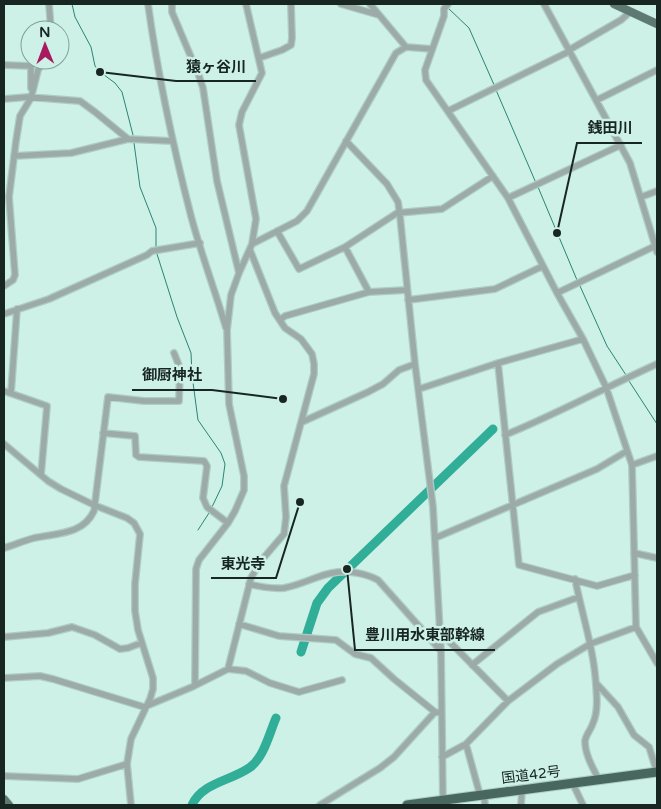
<svg xmlns="http://www.w3.org/2000/svg" width="661" height="809" font-family="'Varela Round','Noto Sans JP',sans-serif">
	<rect width="100%" height="100%" fill="#cdf0e7"/>
	<g fill="none" stroke-linecap="round" stroke-linejoin="round">
		<path stroke="#2a8575" stroke-width="1" d="M72 4 75 17 91 47 95 66 100 72 115 83 122 92 133 135
			M448 8 469 28 495 87
			M496 90 536 183
			M134 143 140 187 156 228V248
			M538 187 577 280
			M157 254 177 317 191 353 192 375 198 420 221 453 225 464 222 486 212 507
			M580 286 607 346 626 375
			M629 381 657 424
			M198 530 209 513"/>
		<path stroke="#31ae98" stroke-width="9" d="M301 652 317 603 328 588 493 429
			M192 805C202 783 230 781 249 768 264 758 269 734 276 718"/>
		<defs>
			<path id="minor" d="M49 4 51 30
				M148 4C158 76 173 146 191 216 201 254 215 290 226 328
				M172 4V12L199 76 203 88 217 181 239 273
				M341 4 379 15
				M370 4 406 47
				M448 4 444 9V16L425 70 426 80 508 198 557 293 583 339 606 387 632 465 636 627 657 663
				M544 4 630 163 657 252
				M569 50 621 20 630 12
				M259 58 282 50 291 45 292 38 291 4
				M4 65 31 66V88
				M4 99 28 97 80 101 95 112 128 139
				M597 100 657 70
				M448 111 570 51
				M346 141 387 184 398 202 400 216 415 364 433 507 441 651 443 805
				M14 156 71 153 128 139 172 141
				M641 197 657 191
				M508 198 621 145
				M277 231 299 269 345 247 397 213 442 209 493 176
				M252 244 297 221 307 211 396 53 406 47 432 49
				M345 247 369 292
				M4 286 13 280 15 275 9 197 16 141 20 116 31 98 38 70 45 60
				M557 293 655 246
				M408 300 495 289 543 266
				M4 314 49 299 147 255 152 251 200 243
				M280 320 285 316 369 292 407 290
				M498 363 519 565 597 586 635 575
				M419 389 498 363 583 339
				M4 391 47 406 41 475
				M11 393 17 309
				M302 422 368 392 383 384 399 370 415 364
				M103 433 135 436 136 455 139 457 204 461 207 466 203 498 207 507 228 523
				M505 435C557 414 606 387 657 364
				M4 444 48 481 61 489 94 505 127 518 134 523 140 534 135 584V611L138 630 153 678V689L150 699 131 739 127 764 131 805
				M632 465 657 456
				M435 538 597 469 627 451
				M4 548C14 545 23 541 34 538 56 533 83 535 94 511L108 397 144 401H179L180 368 174 353
				M634 553 657 558
				M575 579C582 614 594 650 596 685 597 698 598 712 593 723 591 730 586 734 585 741 585 755 593 768 599 780
				M249 584C260 587 272 589 284 588 301 585 316 576 332 573 347 570 365 573 378 580L441 651
				M239 624 279 636 336 640 355 654 371 658 394 679 435 712 441 713
				M440 632 508 701
				M4 637 48 633 72 627 95 635 120 649 128 648 141 643
				M472 665 538 612 579 597
				M228 669 251 578 260 562 284 534 286 517 284 486 314 374V364L312 354 301 339 285 328 275 313 250 250
				M4 678 40 676 53 679 144 707 192 687 228 669 246 671 270 683 299 692 342 680
				M596 683 618 707 634 735 649 747 657 772
				M194 686 195 684 196 569 199 560 228 523 235 511 244 490V476L229 404 227 330 231 295 239 273 252 244 256 219 239 125 242 112 262 73 246 4
				M466 744 480 795
				M442 757 466 744 508 701 557 664 590 644 636 627
				M4 776 78 779 127 764
				M573 784 583 805
				M484 794 485 805
				M320 805 380 768 394 757 435 712
				M521 805 522 790"/>
			<path id="major" d="M614 4 657 24
				M4 799 9 805"/>
			<path id="highway" d="M407 805 657 772"/>
		</defs>
		<use href="#minor" stroke="#acccc4" stroke-width="8"/>
		<use href="#major" stroke="#acccc4" stroke-width="9"/>
		<use href="#highway" stroke="#acccc4" stroke-width="11"/>
		<use href="#minor" stroke="#9caba7" stroke-width="5.5"/>
		<use href="#major" stroke="#5e7972" stroke-width="8"/>
		<use href="#highway" stroke="#47675f" stroke-width="9"/>
	</g>
	<g text-anchor="middle" dominant-baseline="central" stroke-width="5" stroke-linejoin="round" paint-order="stroke">
		<g font-size="14" fill="#182622" stroke="#cdf0e7">
			<text transform="translate(531 775) rotate(-7)">国道42号</text>
		</g>
	</g>
	<path fill="none" stroke="#182622" stroke-width="2" d="M100 72L176 81H256M557 233L577 143H642M283 399L212 390H132M300 502L276 578H211M347 569L355 650H495"/>
	<g fill="#182622" stroke="#cdf0e7" stroke-width="2">
		<circle cx="100" cy="72" r="5"/>
		<circle cx="557" cy="233" r="5"/>
		<circle cx="283" cy="399" r="5"/>
		<circle cx="300" cy="502" r="5"/>
		<circle cx="347" cy="569" r="5"/>
	</g>
	<g font-size="15" text-anchor="middle" font-weight="bold" fill="#182622" stroke="#cdf0e7" stroke-width="5" stroke-linejoin="round" paint-order="stroke">
		<text x="216" y="72">猿ヶ谷川</text>
		<text x="610" y="133">銭田川</text>
		<text x="172" y="380">御厨神社</text>
		<text x="243" y="569">東光寺</text>
		<text x="425" y="640">豊川用水東部幹線</text>
	</g>
	<rect width="661" height="809" fill="none" stroke="#182622" stroke-width="10"/>
	<g transform="translate(45 45) rotate(359)"><circle r="24" fill="#cdf0e7" stroke="#859f98"/>
	<path d="M0-4L9 19L0 12L-9 19Z" fill="#a71b5e"/>
	<text y="-8" font-size="14" font-weight="bold" text-anchor="middle" fill="#182622">N</text>
	</g>
</svg>
